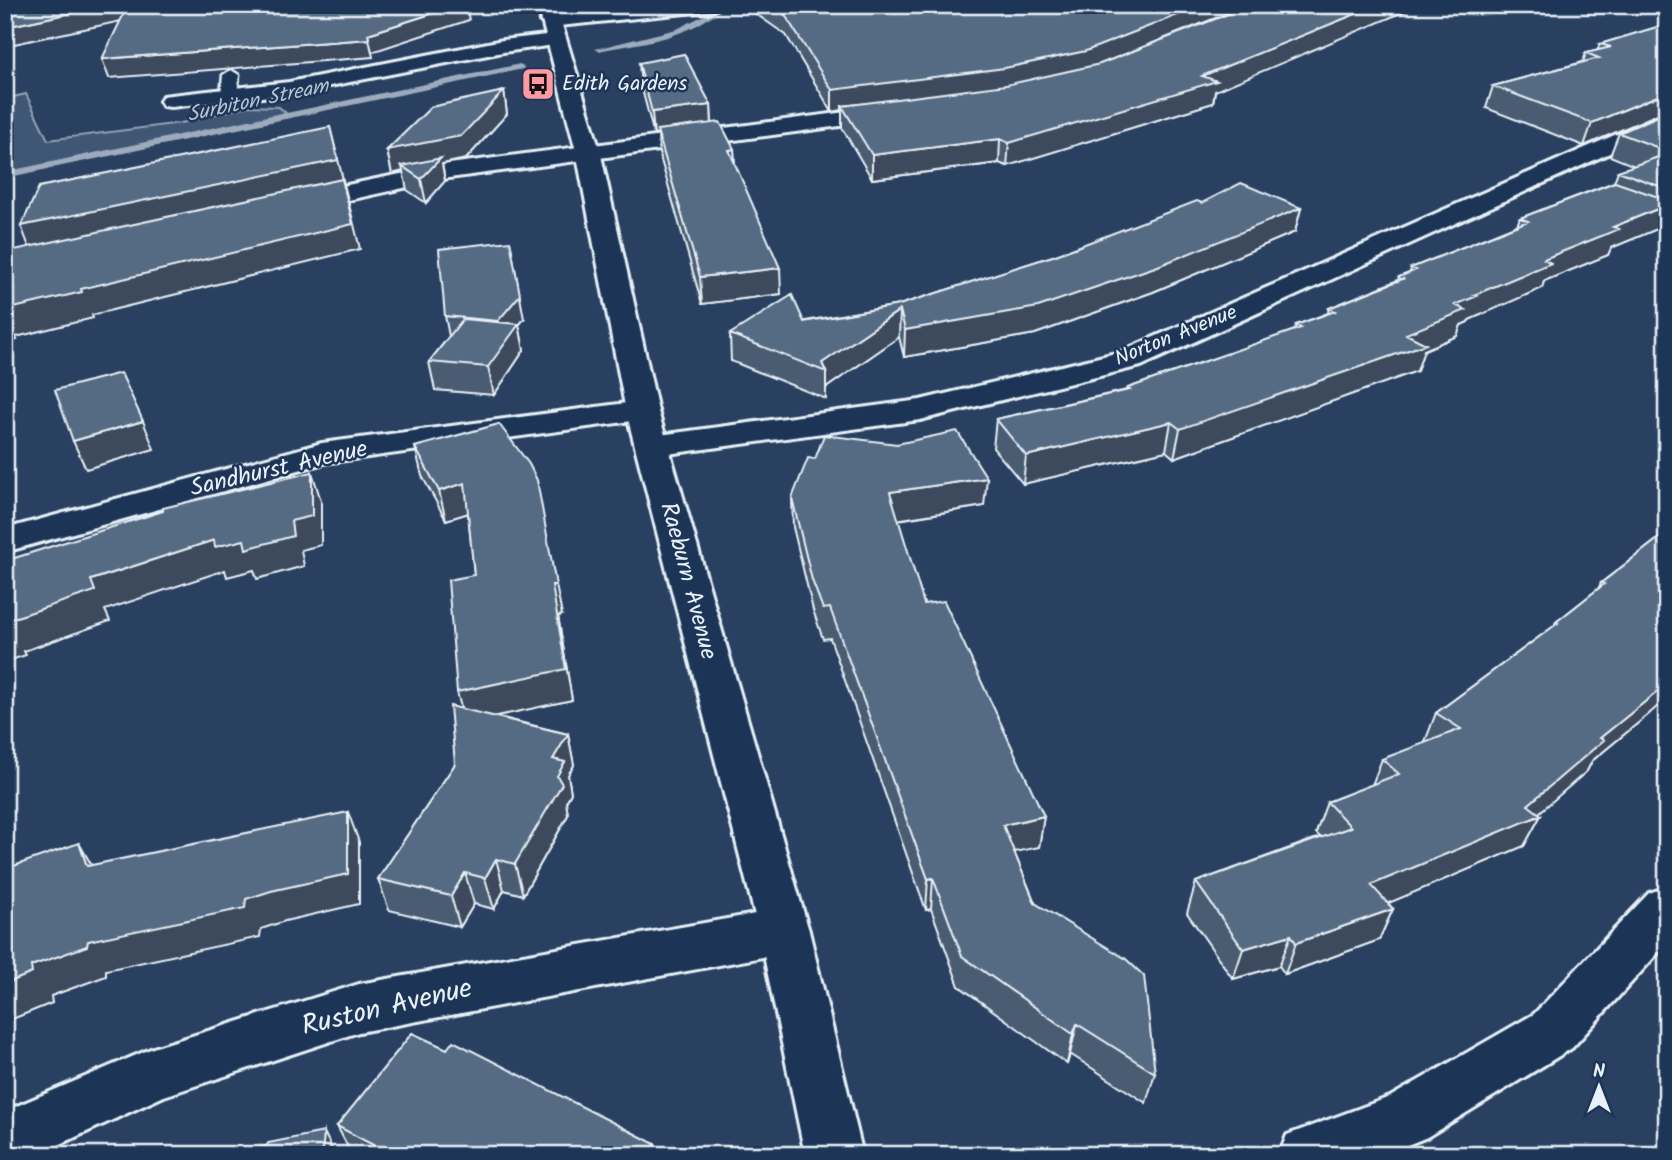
<svg xmlns="http://www.w3.org/2000/svg" width="1672" height="1160" font-family="Kalam,sans-serif">
	<rect width="100%" height="100%" fill="#294061"/>
	<filter id="ink" filterUnits="userSpaceOnUse"><feTurbulence type="fractalNoise" baseFrequency=".0143" numOctaves="2"/><feDisplacementMap in="SourceGraphic" scale="14" xChannelSelector="R" yChannelSelector="G"/><feConvolveMatrix kernelMatrix="1 2 1 2 8 2 1 2 1" color-interpolation-filters="sRGB"/></filter>
	<g filter="url(#ink)">
		<path fill="#415774" stroke="#94a4b6" stroke-width="2" d="M26 94 48 140 181 123 248 106 279 107 286 113 5 173V99Z"/>
		<g fill="none" stroke-linecap="round" stroke-linejoin="round">
			<path fill="#9dabbd" fill-rule="evenodd" d="M715 5H724C692 39 642 42 599 51L595 49 677 29 706 14Z
				M520 64 524 67 523 69 5 178V172Z"/>
			<defs>
				<path id="service" d="M231 70 239 75 237 95 229 100 221 95 223 75Z"/>
				<path id="minor" d="M655 5H724L715 10 549 27 540 21 549 15Z
					M555 34 562 36 565 40 562 44 503 52 289 94 171 107 163 106 160 101 163 96 171 95 289 82 503 40Z
					M892 106 900 108 903 113 900 118 449 178 294 212 285 209 281 204 285 199 294 196 449 164Z
					M1667 112V127L1141 366 920 420 652 456 640 453 635 446 640 439 652 436 920 400 1120 352Z
					M642 401 654 404 658 411 654 418 324 463 5 552V529L322 443Z
					M1667 887V943L1572 1048 1427 1137 1383 1155H1279L1287 1135 1390 1097 1534 1014 1649 893Z
					M784 909 802 916 809 931 802 946 784 953 359 1032 164 1096 37 1155H5V1111L153 1048 359 984Z"/>
				<path id="tertiary" d="M538 5H556L600 151 658 411 809 931 863 1155H805L759 931 626 411 576 151Z"/>
			</defs>
			<use href="#service" stroke="#e8f1f8" stroke-width="5"/>
			<use href="#minor" stroke="#e8f1f8" stroke-width="6"/>
			<use href="#tertiary" stroke="#e8f1f8" stroke-width="6"/>
			<use href="#service" fill="#1d3557" fill-rule="evenodd"/>
			<use href="#minor" fill="#1d3557" fill-rule="evenodd"/>
			<use href="#tertiary" fill="#1d3557" fill-rule="evenodd"/>
		</g>
		<path fill="#495b71" stroke="#e8f1f8" stroke-width="2" d="M746 5H1248L1147 46 1215 91 1213 103 1007 166 999 163 872 179 842 128V110L832 112 786 35 746 7Z
			M1667 24 1584 146 1486 108 1493 86 1583 62 1586 53 1597 51 1600 44Z
			M639 63 711 105 712 123 734 149 735 165 781 294 702 304 659 153 658 134 654 135 641 85Z
			M504 91 507 114 466 159 442 164 445 181 426 203 407 190 403 171 392 174 387 150Z
			M1667 112V218L1662 227 1611 248 1608 255 1544 281 1542 288 1469 320 1468 322 1461 325 1457 336 1424 350 1417 371 1174 458 1166 451 1023 484 993 448 996 419 1127 390 1128 388 1295 330 1296 325 1328 313 1329 308 1398 280 1399 277 1410 273 1411 268 1517 225 1520 218 1614 182 1618 171 1635 166 1610 156 1619 133Z
			M1202 203 1301 208 1295 232 1153 292 1035 334 904 357 899 337 826 388V399L731 361 730 334 899 305 1056 255Z
			M445 316 524 319 519 325 524 350 494 395 435 390 429 362 449 336Z
			M415 447 562 615 558 616 572 700 495 716 568 734 574 765 568 775 571 793 566 802 568 815 523 895 504 890 494 909 474 904 460 927 389 910 378 879 455 764 474 575 468 513 446 520 422 476Z
			M792 498 984 506 898 520 924 604 1044 816 1039 847 1014 852 1035 903 1155 1073 1146 1103 1070 1054 1067 1064 959 986 931 909 926 910 830 638 823 639 813 610 793 527Z
			M1667 532 1649 714 1592 761 1587 771 1538 813 1541 815 1524 846 1388 903 1393 909 1379 940 1285 974 1279 966 1233 979 1187 913 1196 882 1320 837 1316 833 1327 802 1372 785 1382 759 1424 744 1436 713 1554 626 1556 622 1598 589 1601 583Z
			M337 1126 657 1155H352Z"/>
		<path fill="#3c4a5c" stroke="#e8f1f8" stroke-width="2" d="M109 5H131L135 18 5 46V27Z
			M459 5H466L469 20 372 52 368 34Z
			M1203 5H1248L1083 71 1004 89 842 106V110L832 112V90Z
			M1378 5H1420L1215 91 1213 103 1007 166 1009 143 1202 76Z
			M369 39 373 57 109 78 102 59Z
			M504 91 507 114 466 159 442 164 445 181 426 203 421 179 402 166 403 171 392 174 387 150Z
			M1667 92V110L1584 146 1592 123Z
			M711 105 712 127 657 130 658 134 654 135 652 112Z
			M330 127 360 249 92 315 93 318 16 337 17 340 5 343V310L31 252 21 226Z
			M1000 139 999 163 872 179V155Z
			M734 149 735 173 729 150Z
			M1667 205V217L1662 227 1611 248 1608 255 1544 281 1542 288 1469 320 1468 322 1461 325 1457 336 1424 350 1417 371 1174 458 1180 429 1406 334 1455 305 1544 259 1613 227Z
			M1301 208 1295 232 1153 292 1035 334 904 357 905 330Z
			M5 241 11 256 5 258Z
			M510 241 524 319 519 325 524 350 494 395 488 367 498 321Z
			M780 268 781 294 702 304 700 277Z
			M900 310 899 337 826 388V372L822 363Z
			M143 421 154 449 86 469 73 441Z
			M1171 422 1166 451 1023 484 1026 456Z
			M312 472 321 501V545L301 550 304 566 257 579 254 570 227 577 225 570 105 610 110 621 24 651 26 655 5 662V626L8 620 91 580 214 540 291 521Z
			M987 478 984 506 889 521 890 492Z
			M465 483 472 512 446 520 439 491Z
			M552 585H556L562 615 558 616 572 700 465 723 457 692Z
			M1667 684V698L1649 714 1592 761 1587 771 1532 819 1541 815 1524 846 1358 916 1371 885 1528 805 1600 738Z
			M568 734 574 765 568 775 571 793 566 802 568 815 523 895 515 864 553 759Z
			M348 812 359 842V904L285 921 261 929 260 937 106 970V976L51 996 52 1003 5 1022V984L31 966 88 941 246 899Z
			M1044 816 1039 847 999 855 1003 825Z
			M79 843 96 873 87 866Z
			M496 859 504 890 494 909 485 878Z
			M465 873 474 904 460 927 451 896Z
			M933 878 931 909 926 910 928 879Z
			M1393 909 1379 940 1285 974 1296 943Z
			M1291 935 1279 966 1233 979 1243 949Z
			M1077 1024 1070 1054 1067 1064 1073 1034Z
			M324 1132 335 1155H322Z
			M655 1144 657 1155H649Z"/>
		<path fill="#556a83" stroke="#e8f1f8" stroke-width="2" d="M5 5H109L5 27Z
			M128 5H459L368 34 369 39 102 59Z
			M771 5H1203L1086 51 1005 68 832 90 785 15Z
			M1251 5H1378L1202 76 1217 81 1009 143 1000 139 872 155 842 106 1006 85 1100 64Z
			M1667 24V92L1592 123 1493 86 1599 58 1586 53 1611 47 1600 44Z
			M684 54 711 105 652 112 639 63Z
			M504 91 461 136 387 150 431 107Z
			M1667 112V151L1619 133Z
			M720 122 734 149 729 150 780 268 700 277 657 130Z
			M330 127 338 160 21 226 39 187Z
			M1667 154V189L1618 171Z
			M441 158 421 179 402 166Z
			M342 179 353 224 81 289 82 292 5 310V252Z
			M1615 182 1667 200V205L1613 227 1619 229 1544 259 1551 263 1474 295 1477 296 1455 305 1466 310 1406 334 1426 344 1180 429 1171 422 1026 456 996 419 1130 390 1128 388 1301 328 1296 325 1335 311 1329 308 1403 279 1399 277 1416 270 1411 268 1528 221 1520 218Z
			M1241 183 1301 208 1158 266 1038 307 905 330 900 310 822 363 826 372 730 334 792 295 804 322 899 305 1056 255 1197 201 1202 203Z
			M510 241 520 295 498 321 445 316 439 249Z
			M463 319 519 324 488 367 429 362Z
			M121 373 143 421 73 441 55 390Z
			M499 424 529 464 537 480 556 585H552L566 669 457 692 448 580 474 575 465 483 439 491 415 447Z
			M957 431 987 478 890 492 924 604 944 601 1044 816 1003 825 1035 903 1126 959 1144 976 1155 1073 1077 1024 1073 1034 962 956 933 878 928 879 830 608 823 609 812 580 792 498 808 458 815 459 824 435 897 444Z
			M312 472V516L291 521 293 536 246 549 244 540 215 547 214 540 91 580 95 591 8 620 9 625 5 626V561L163 511V508Z
			M1667 532V684L1600 738 1604 740 1528 805 1541 815 1371 885 1393 909 1296 943 1291 935 1243 949 1196 882 1351 827 1327 802 1399 774 1382 759 1461 729 1436 713 1558 623 1556 622 1604 584 1601 583Z
			M450 706 568 734 553 759 565 762 557 776 562 784 515 864 496 859 485 878 465 873 451 896 378 879 455 764Z
			M348 812V874L271 891 246 899 245 908 88 941 87 946 31 966 32 973 5 984V869L79 843 87 866Z
			M412 1033 447 1049 453 1041 655 1144 649 1155H392L337 1126Z
			M324 1132 322 1155H232L267 1146 268 1143Z"/>
	</g>
	<defs>
		<symbol id="bus-square" viewBox="-11 -11 22 22"><rect x="-9" y="-9" width="18" height="18" rx="4" fill="#ff9aa2" stroke="#1d3557"/><path d="M-5-6H5V4H4V6H2V4H-2V6H-4V4H-5ZM-3.5-4V0h7V-4ZM-3.5 1.2v1.5H-2V1.2ZM2 1.2v1.5H3.5V1.2Z" fill="#111"/></symbol>
	</defs>
	<g fill-rule="evenodd">
		<use href="#bus-square" x="519" y="65" width="38" height="38"/>
	</g>
	<g text-anchor="middle" dominant-baseline="central" stroke-width="5" stroke-linejoin="round" paint-order="stroke">
		<g font-size="21" fill="#e8f1f8" stroke="#1d3557" text-anchor="start">
			<text x="562" y="84">Edith Gardens</text>
		</g>
		<g font-size="21" font-style="italic" fill="#b6c2d0" stroke="#1d3557">
			<text transform="translate(258 101) rotate(-12)">Surbiton Stream</text>
		</g>
		<g font-size="21" fill="#e8f1f8" stroke="#1d3557">
			<text transform="translate(1176 336) rotate(-22)">Norton Avenue</text>
		</g>
		<g font-size="24" fill="#e8f1f8" stroke="#1d3557">
			<text transform="translate(279 469) rotate(-13)">Sandhurst Avenue</text>
			<text transform="translate(688 581) rotate(75)">Raeburn Avenue</text>
		</g>
		<g font-size="28" fill="#e8f1f8" stroke="#1d3557">
			<text transform="translate(387 1008) rotate(-13)">Ruston Avenue</text>
		</g>
	</g>
	<rect width="1672" height="1160" fill="none" stroke="#1d3557" stroke-width="28"/>
	<rect x="14" y="14" width="1644" height="1132" fill="none" stroke="#e8f1f8" stroke-width="2.5" filter="url(#ink)"/>
	<g transform="translate(1599 1087)" stroke="#1d3557" stroke-width="5" paint-order="stroke">
	<path d="M0-5L12 26L0 18L-12 26Z" fill="#e8f1f8"/>
	<text y="-10" font-size="19" font-weight="bold" text-anchor="middle" fill="#e8f1f8">N</text>
	</g>
</svg>
